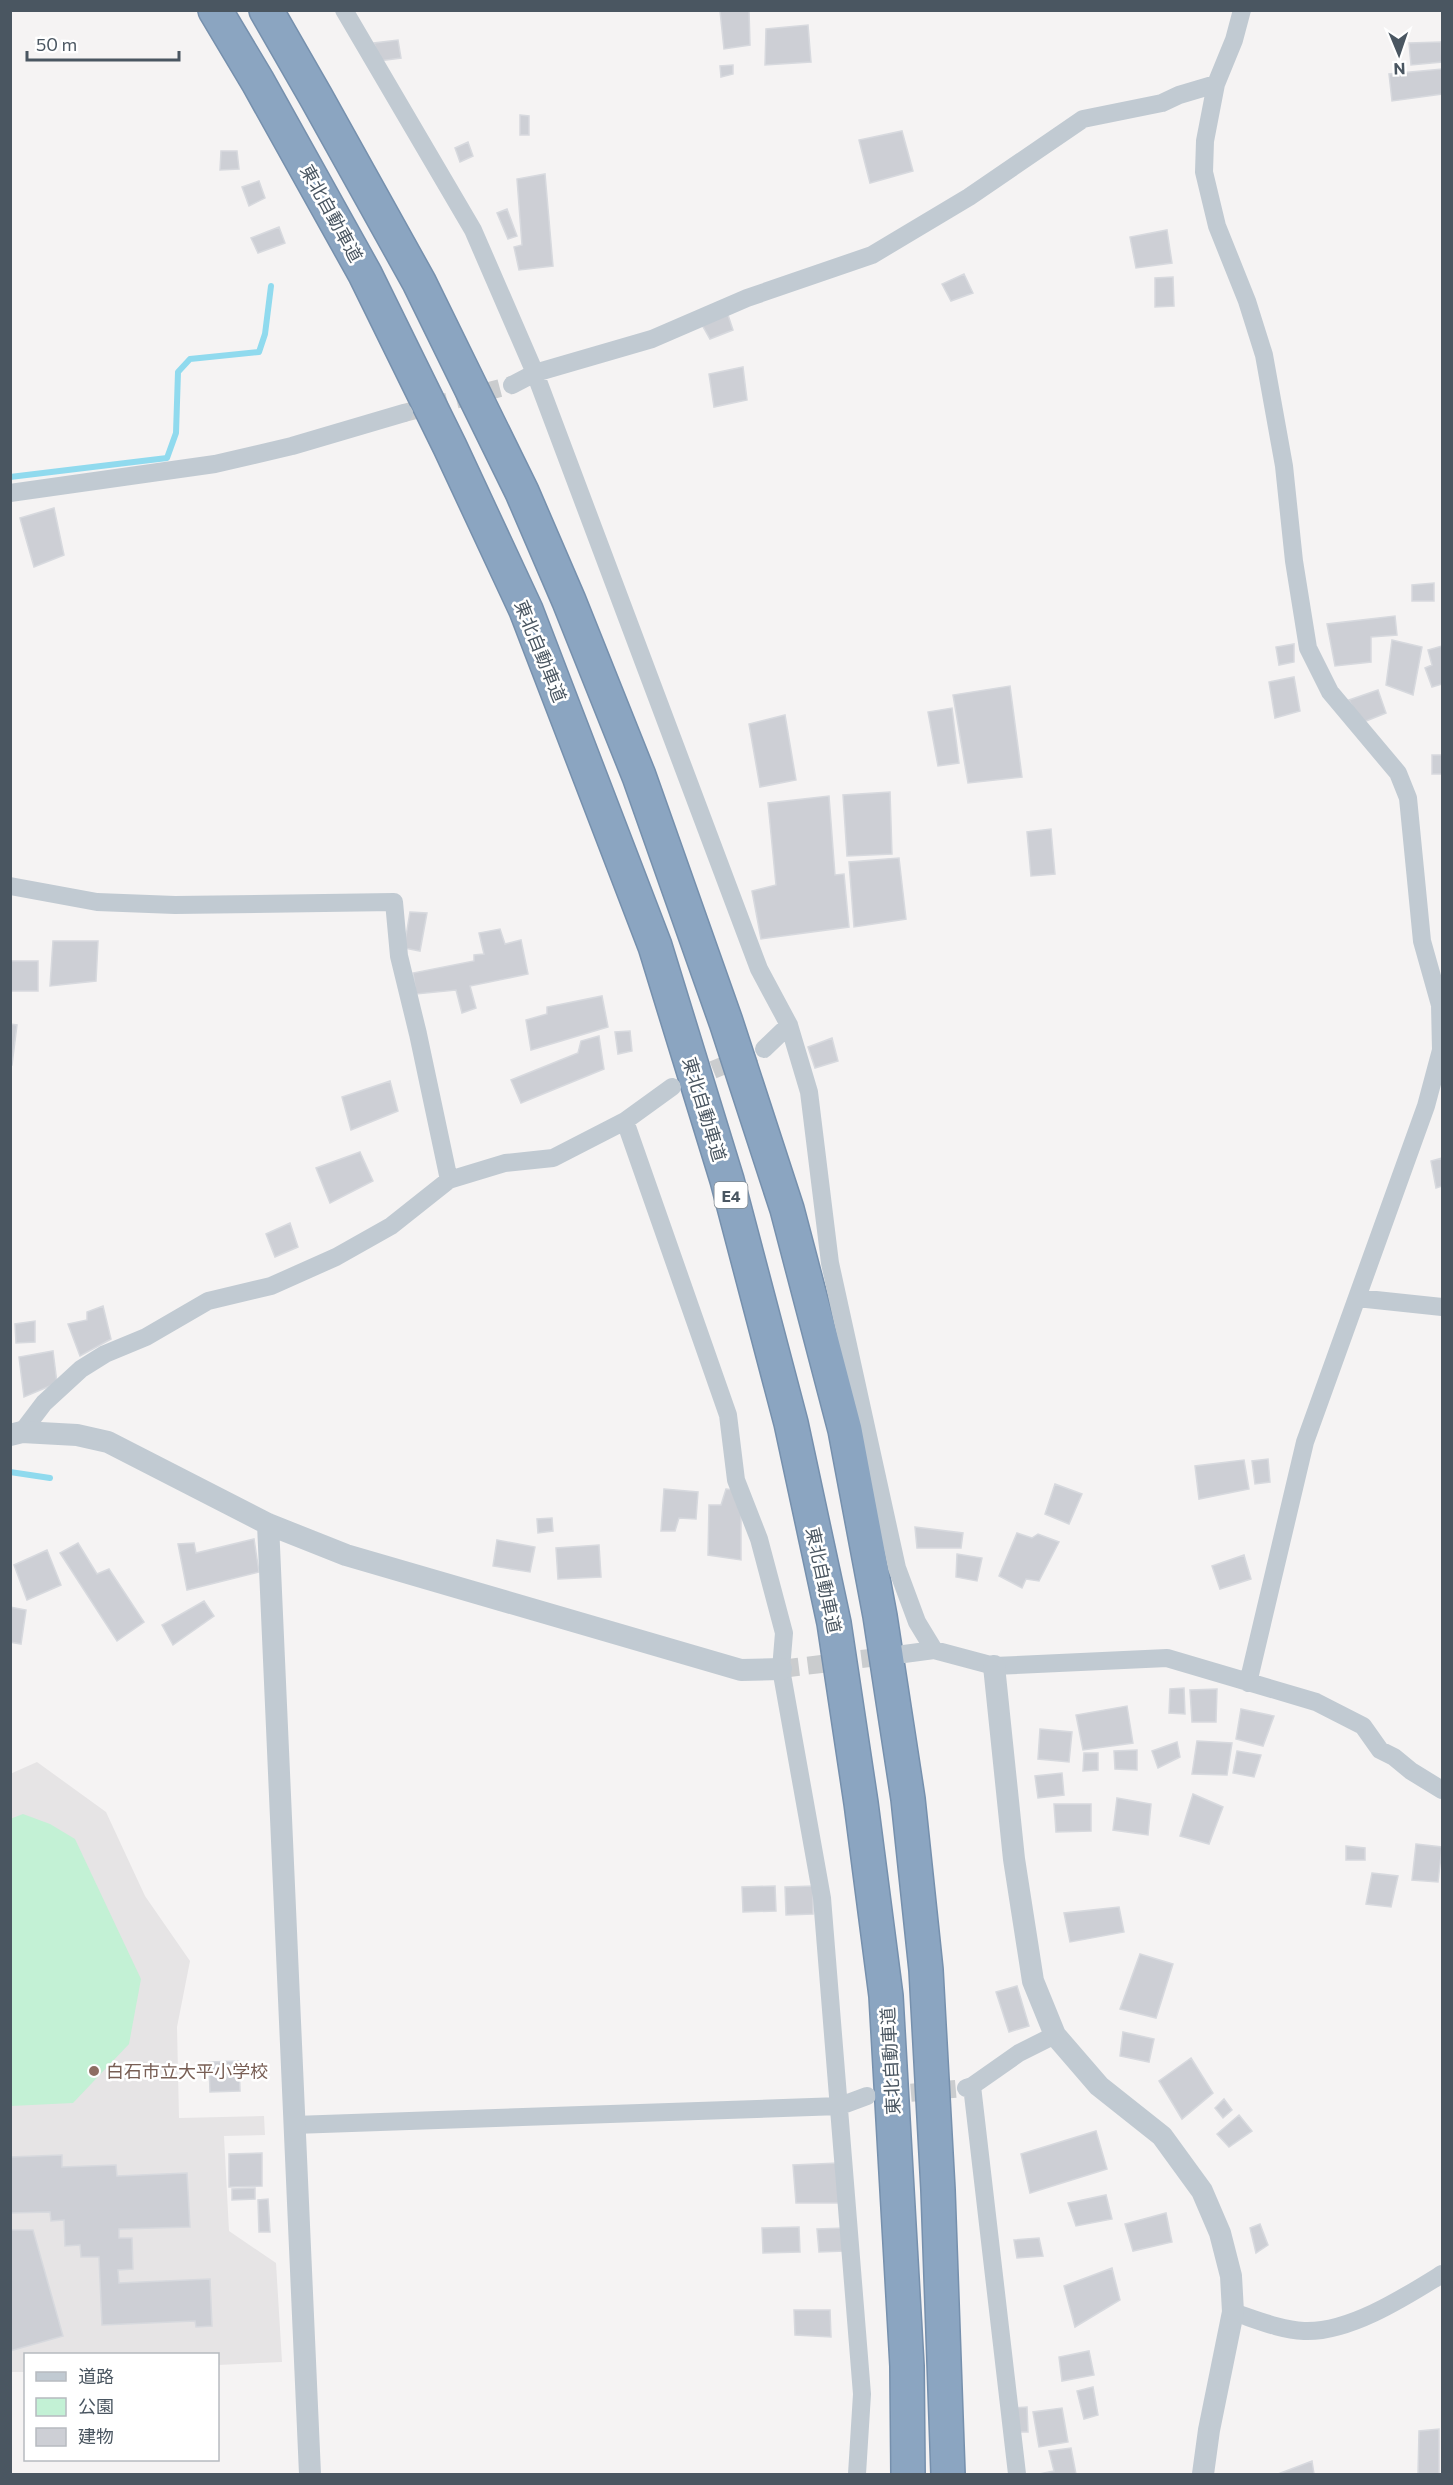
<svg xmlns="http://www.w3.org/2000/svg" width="1453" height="2485" font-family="Commissioner,'Noto Sans JP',sans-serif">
	<rect width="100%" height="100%" fill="#f5f3f3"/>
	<path fill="#e6e4e5" d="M37 1762 106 1812 145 1896 190 1961 177 2027 179 2118 264 2116 265 2135 224 2136 229 2231 276 2263 282 2362 218 2365V2354H26L25 2372H11L10 1774Z"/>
	<path fill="#c3f1d5" d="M23 1814 50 1824 75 1839 141 1979 129 2044 73 2103 11 2106 10 1819Z"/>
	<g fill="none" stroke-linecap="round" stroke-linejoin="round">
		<path stroke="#90daee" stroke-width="6" d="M10 477 167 458 176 433 178 372 190 359 259 352 265 334 271 286
			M10 1472 50 1478"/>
	</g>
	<path fill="#cdcfd5" stroke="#d7d9de" stroke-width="1.5" d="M749 10 750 45 724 49 720 11Z
		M808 25 811 62 765 65 766 29Z
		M398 40 401 58 379 61 374 43Z
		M1441 42 1442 62 1411 65 1409 43Z
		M733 65V74L721 77 720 66Z
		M1442 69V94L1392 101 1389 74Z
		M520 115 529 116V135H520Z
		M902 131 913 171 870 183 859 140Z
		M468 142 473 156 460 162 455 148Z
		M221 151H237L239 169 220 170Z
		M545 174 553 266 519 270 514 247 522 245 517 179Z
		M259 181 265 198 249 206 242 187Z
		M507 209 517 236 508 239 497 213Z
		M279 227 285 243 258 253 251 238Z
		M1167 230 1172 263 1136 268 1130 237Z
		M964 274 973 293 951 301 942 284Z
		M1173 277 1174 306 1155 307V278Z
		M727 312 733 330 710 339 701 323Z
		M743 367 747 400 714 407 709 374Z
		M54 508 64 555 34 567 20 518Z
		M1434 583V601H1412V585Z
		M1395 616 1397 635 1371 637V662L1335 666 1327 624Z
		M1392 640 1422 647 1413 695 1386 685Z
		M1294 644V662L1279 665 1276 647Z
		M1442 646V684L1432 687 1425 668 1432 665 1428 650Z
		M1294 677 1300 711 1275 718 1269 682Z
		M1010 686 1022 777 968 783 953 695Z
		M1378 690 1386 713 1361 723 1349 700Z
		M952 708 959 763 938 766 928 712Z
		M785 715 796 780 760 787 749 724Z
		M1432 755H1442V774H1432Z
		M890 792 892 854 847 856 843 795Z
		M829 796 835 875 844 874 849 927 761 939 752 891 776 885 768 803Z
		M1051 829 1055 874 1031 876 1027 832Z
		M899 858 906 919 854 927 849 862Z
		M410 912 427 913 420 951 404 948Z
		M500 929 505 944 521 940 528 974 470 986 476 1008 462 1013 456 990 416 994 413 973 474 961V955L484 954 479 933Z
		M53 941H98L96 981 50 986Z
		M10 961H38V991H10Z
		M602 996 608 1027 531 1050 526 1020 547 1014V1007Z
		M10 1024 17 1025 12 1065H10Z
		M630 1031 632 1051 618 1054 615 1032Z
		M599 1036 604 1069 521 1103 511 1080 578 1053 581 1041Z
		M832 1038 838 1061 815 1068 808 1047Z
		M390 1081 398 1111 351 1130 342 1097Z
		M360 1152 373 1181 330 1203 316 1168Z
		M1442 1158V1186L1436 1188 1431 1161Z
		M290 1223 298 1247 275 1257 266 1234Z
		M103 1306 111 1339 80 1356 68 1324 87 1320V1312Z
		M35 1321V1342L16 1343 15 1324Z
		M53 1351 57 1383 24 1397 19 1357Z
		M1268 1459 1270 1482 1255 1484 1252 1461Z
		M1244 1460 1249 1489 1199 1499 1195 1466Z
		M1055 1484 1082 1494 1069 1524 1045 1514Z
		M664 1489 698 1492 696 1519 679 1518 675 1531H661Z
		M726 1489 734 1490 741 1506V1560L708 1555 709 1505H721Z
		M552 1518 553 1531 538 1533 537 1519Z
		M915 1527 963 1533 961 1548H917Z
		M1017 1533 1032 1538 1038 1534 1059 1542 1039 1581 1026 1579 1022 1588 999 1576Z
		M254 1539 259 1572 187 1590 178 1544 194 1543 196 1553Z
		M497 1540 535 1547 530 1572 493 1566Z
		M78 1543 97 1574 109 1569 144 1622 117 1641 60 1553Z
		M599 1545 601 1577 558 1579 556 1548Z
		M47 1550 61 1585 27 1600 14 1565Z
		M957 1554 982 1558 977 1581 956 1577Z
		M1244 1555 1251 1579 1220 1589 1212 1566Z
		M204 1601 214 1616 173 1645 162 1625Z
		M10 1607 26 1610 21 1644 10 1642Z
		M1184 1688 1185 1714 1169 1713 1170 1689Z
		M1217 1689 1216 1722H1192L1190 1690Z
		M1127 1706 1133 1743 1083 1750 1076 1715Z
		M1241 1709 1274 1716 1263 1746 1236 1739Z
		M1040 1729 1072 1732 1069 1762 1038 1759Z
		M1197 1741 1232 1743 1227 1775 1192 1774Z
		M1177 1742 1180 1757 1158 1768 1152 1751Z
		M1137 1750V1770L1115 1769 1114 1751Z
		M1237 1751 1261 1755 1254 1777 1233 1773Z
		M1084 1753H1098V1770L1083 1771Z
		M1062 1773 1064 1795 1038 1798 1035 1776Z
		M1193 1794 1223 1807 1209 1844 1180 1836Z
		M1117 1798 1151 1804 1148 1835 1113 1830Z
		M1054 1804H1091V1831L1056 1832Z
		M1416 1844 1442 1847 1438 1882 1412 1880Z
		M1346 1846 1365 1848V1860H1346Z
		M1372 1873 1398 1876 1391 1907 1366 1904Z
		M775 1886 776 1911 743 1912 742 1887Z
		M813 1886V1914L786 1915 785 1887Z
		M1119 1907 1124 1932 1070 1942 1064 1913Z
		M1140 1954 1173 1964 1156 2018 1120 2009Z
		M1017 1986 1029 2026 1009 2032 996 1992Z
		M1123 2032 1154 2039 1149 2062 1120 2056Z
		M1191 2058 1213 2093 1182 2119 1159 2081Z
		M239 2061 240 2091 210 2092 209 2062Z
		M1224 2099 1232 2110 1223 2118 1215 2108Z
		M1239 2115 1252 2131 1229 2147 1217 2134Z
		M1096 2131 1107 2169 1030 2193 1021 2154Z
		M262 2153V2186L229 2187V2154Z
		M62 2155V2167L116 2165 117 2176 187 2173 190 2227 119 2229V2238H132L133 2269 118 2270 119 2283 210 2279 212 2326 196 2327 195 2321 102 2325 99 2257H81L80 2245 65 2246 64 2220 51 2221 50 2212 10 2213V2157Z
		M838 2163 840 2203H796L793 2165Z
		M255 2188V2199L232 2200V2189Z
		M1106 2195 1112 2219 1076 2226 1068 2203Z
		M268 2199 270 2232H259L258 2200Z
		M1166 2213 1172 2242 1133 2251 1125 2224Z
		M1260 2224 1268 2245 1256 2253 1250 2228Z
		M799 2227 800 2252 763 2253 762 2228Z
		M844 2228 845 2251 819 2252 817 2229Z
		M10 2230H33L63 2336 10 2351Z
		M1039 2238 1043 2256 1017 2258 1014 2240Z
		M1112 2268 1120 2300 1075 2327 1064 2286Z
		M794 2310H830L831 2337 795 2335Z
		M1089 2351 1094 2375 1062 2381 1059 2357Z
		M1093 2387 1098 2415 1084 2419 1077 2391Z
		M1027 2407 1028 2432H1016L1013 2408Z
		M1062 2408 1068 2442 1039 2447 1033 2412Z
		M1439 2429V2474H1418L1419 2431Z
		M1071 2448 1076 2474H1039L1054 2471 1049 2451Z
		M1312 2461 1314 2474H1278Z"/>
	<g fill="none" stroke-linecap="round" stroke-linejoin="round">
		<path stroke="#caccce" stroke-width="18" stroke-dasharray="18 9" stroke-linecap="butt" d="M404 413 512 385
			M688 1080 764 1049
			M781 1669 894 1655
			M884 2095 966 2088"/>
		<defs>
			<path id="motorway" d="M215 10 258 82 365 274 450 447 526 610 655 946 727 1180 791 1423 834 1623 861 1803 886 1996 907 2366 908 2474
				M266 10 316 97 419 282 522 492 569 601 639 776 726 1022 787 1209 845 1430 880 1616 908 1799 926 1970 938 2190 948 2474"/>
		</defs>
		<use href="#motorway" stroke="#7690ad" stroke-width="36"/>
		<path stroke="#c1cad2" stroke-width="18" d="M344 10 473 230 535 373 759 969 789 1025 809 1092 830 1263 897 1568 917 1622 934 1650
			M1242 10 1234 40 1216 84 1205 141 1204 172 1217 226 1247 301 1264 355 1284 466 1294 561 1308 648 1330 692 1398 773 1408 798 1422 941 1440 1005 1441 1050 1426 1106 1305 1442 1248 1683
			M512 385 535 373 652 339 747 298 872 255 969 197 1083 119 1162 103 1179 95 1216 84
			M10 493 215 464 292 446 404 413
			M10 886 97 902 175 905 394 902 399 956 418 1034 449 1180
			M764 1049 789 1025
			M625 1121 728 1415 736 1480 759 1539 784 1633 781 1669 822 1898 862 2394 857 2474
			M1357 1298 1442 1307
			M22 1432 44 1403 81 1369 105 1354 146 1337 208 1301 271 1286 336 1257 391 1226 449 1180 505 1163 553 1158 625 1121 672 1087
			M904 1654 934 1650 994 1666 1167 1658 1316 1702 1363 1726 1380 1750 1394 1757 1411 1771 1442 1790
			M972 2086 1019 2053 1055 2035
			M966 2088 972 2086 1017 2474
			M294 2125 840 2106 867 2096
			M1233 2312C1255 2319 1280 2330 1304 2331 1349 2333 1405 2297 1442 2274"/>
		<path stroke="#c1cad2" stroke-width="22" d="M10 1435 22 1432 77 1435 108 1442 268 1524 346 1555 741 1670 781 1669
			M268 1524 310 2474
			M994 1666 1014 1859 1033 1981 1055 2035 1099 2086 1162 2136 1202 2191 1220 2233 1231 2276 1233 2312 1209 2430 1203 2474"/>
		<use href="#motorway" stroke="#8ba5c1" stroke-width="33"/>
	</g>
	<circle fill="#8d6e63" stroke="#fff" stroke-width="2" cx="94" cy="2071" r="6"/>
	<g text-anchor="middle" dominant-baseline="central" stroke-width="5" stroke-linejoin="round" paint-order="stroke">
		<rect fill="#fff" stroke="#808990" stroke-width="1.5" x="714.5" y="1182" width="33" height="26" rx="4.5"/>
		<g font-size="16" font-weight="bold" fill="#4a5661">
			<text x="731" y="1195">E4</text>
		</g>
		<g font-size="18" fill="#4a5661" stroke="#fff">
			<text transform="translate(332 213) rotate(61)">東北自動車道</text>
			<text transform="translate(541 651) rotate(68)">東北自動車道</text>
			<text transform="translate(705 1109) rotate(73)">東北自動車道</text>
			<text transform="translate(824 1580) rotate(78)">東北自動車道</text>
			<text transform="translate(890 2061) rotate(-93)">東北自動車道</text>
		</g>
		<g font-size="18" fill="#785e54" stroke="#fff" text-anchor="start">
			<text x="106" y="2071">白石市立大平小学校</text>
		</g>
	</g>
	<rect width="1453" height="2485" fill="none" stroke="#4a5661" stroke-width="24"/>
	<rect x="24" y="2353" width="195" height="108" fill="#ffffff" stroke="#b7bbc0" stroke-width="1.5"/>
	<rect x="36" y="2372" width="30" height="9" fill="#c1cad2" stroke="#b7bbc0" stroke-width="1.5"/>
	<text x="78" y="2383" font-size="18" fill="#4a5661">道路</text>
	<rect x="36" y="2398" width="30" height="18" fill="#c3f1d5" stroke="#b7bbc0" stroke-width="1.5"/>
	<text x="78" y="2413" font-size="18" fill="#4a5661">公園</text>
	<rect x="36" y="2428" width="30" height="18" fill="#cdcfd5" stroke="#b7bbc0" stroke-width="1.5"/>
	<text x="78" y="2443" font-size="18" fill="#4a5661">建物</text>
	<g transform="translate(1399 54) rotate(178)" stroke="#ffffff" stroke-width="4.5" paint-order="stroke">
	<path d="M0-4.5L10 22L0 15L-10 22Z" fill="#4a5661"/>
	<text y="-9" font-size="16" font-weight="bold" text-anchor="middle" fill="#4a5661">N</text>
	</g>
	<path d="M27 51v9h152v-9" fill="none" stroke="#4a5661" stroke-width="3"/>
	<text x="36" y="51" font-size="18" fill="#4a5661" stroke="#ffffff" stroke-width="4.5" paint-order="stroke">50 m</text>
</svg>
